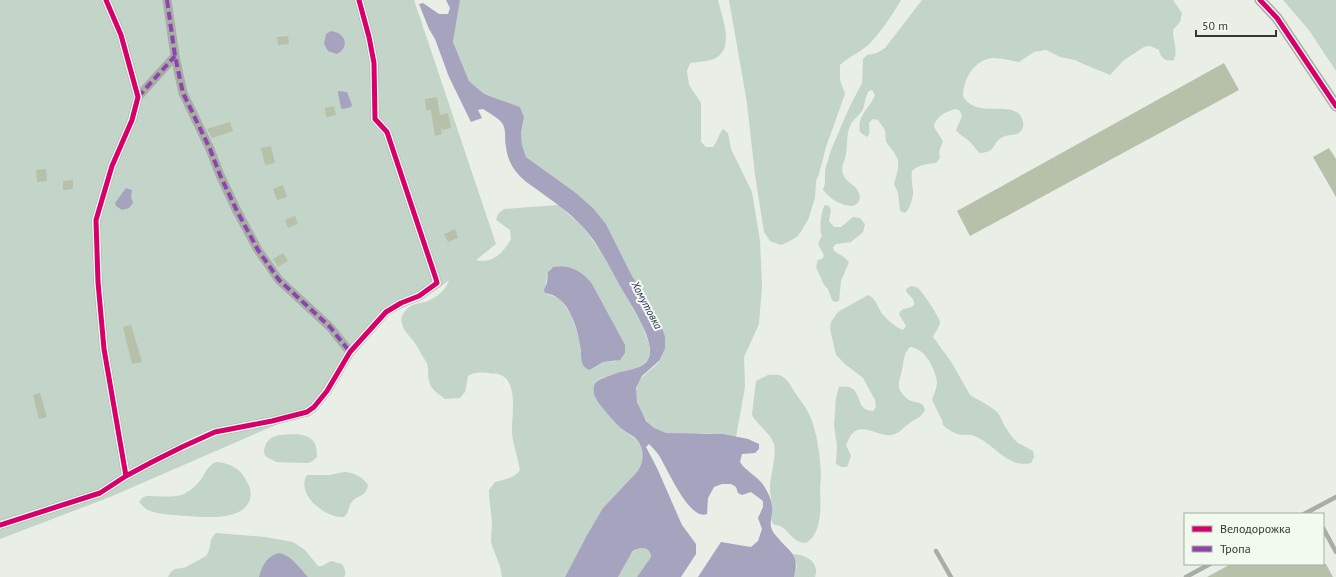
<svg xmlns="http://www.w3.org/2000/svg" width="1336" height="577" font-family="'PT Sans',sans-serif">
	<rect width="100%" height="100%" fill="#e9eee6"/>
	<path fill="#c2d5c8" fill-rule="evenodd" d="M0 0H414L496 244 476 260C493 264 503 253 511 239L510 230 496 220 498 214 504 209 558 205 583 227 603 255 642 325 649 344 650 352 648 359 643 364 637 368 621 372 608 377 601 378 596 381 594 394 596 398C603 408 611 418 620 427 624 432 630 434 635 439 645 447 644 464 636 473L603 508 587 535 565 577H502L500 566 492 546 491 541 492 522 489 496V490L495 482C504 480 515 478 520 470 518 458 513 445 512 433 511 417 520 380 498 374 495 373 492 374 489 373 480 373 476 371 468 376L465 392 460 398 445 399C439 394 430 389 429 381 427 373 430 367 425 360 421 354 418 347 414 342 410 336 404 332 402 324 399 317 406 308 413 305 417 303 423 303 428 301 437 297 446 290 449 280L436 290 387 316 353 356 319 406 110 497 0 539ZM553 267C576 263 587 276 597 294L616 361 603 362 591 370 582 356 580 342 572 316 560 299 545 293 547 276 550 269Z
		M460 0H718C723 21 738 56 706 61 700 62 696 62 690 63L687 71 689 85 701 103V142L706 147H713C718 141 718 135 723 129L728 133 731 149 752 192 760 241 762 286 759 324 744 357 745 387 736 437C727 435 718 434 708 433 691 433 668 438 654 428 648 424 644 417 641 411 638 404 634 395 637 387 641 373 656 369 662 357L660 322 631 274 606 224 593 208 576 193 526 157 522 145 521 133 524 117 520 107 494 99 483 93 469 81 453 42Z
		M729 0H901C893 14 879 35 868 45 859 53 848 57 840 65V80L845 94 826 147 819 174 816 181 815 198 808 220 798 236 788 242 781 245 770 241 764 232 755 175 747 103Z
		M922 0H1173L1182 13 1180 22 1173 30C1173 41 1178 50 1174 60 1166 62 1160 58 1159 50L1150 46 1144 47 1124 60 1110 75 1081 63 1075 60 1060 57 1046 50 1034 52 1019 62C1009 61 997 56 987 59 972 64 963 81 963 96 966 102 971 105 977 107 990 112 1020 102 1023 122 1024 126 1023 130 1019 133 1014 136 1007 134 1001 138 992 143 997 152 980 153 976 150 975 147 971 143 967 138 960 136 956 130L962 116 960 111 956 109C946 111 935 117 934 127L943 141 939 152 940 158 936 163C927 164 919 164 912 171 911 178 912 183 913 190 914 195 910 210 905 213L900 211 898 193 894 184 898 169V160L894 152 886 142 885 130 878 120 873 119 869 123C869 128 871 133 867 137L860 132C857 114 869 110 875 95L872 90 869 91C865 97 865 103 863 109 860 115 853 119 850 126 846 135 848 144 846 153 846 160 840 166 843 174 847 185 859 184 860 198L858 203 853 206C841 206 830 199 823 190L825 183V170L831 150 849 108 862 83 863 59 867 55 877 53 885 48Z
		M1283 0H1336V71L1309 30Z
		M825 205 829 206 831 210 829 221 834 227H841L853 217 860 218 865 224 863 232 851 242 836 244 833 247 834 251 844 257 849 262 841 281 839 301 835 302 832 300 828 289 824 285 816 267 818 260 822 259 824 256C823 251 817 246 819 242 819 240 821 238 822 236 819 230 821 210 825 205Z
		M911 286 916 287 919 289C923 293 940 318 940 322 940 327 935 331 933 337L952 363 970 395 989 406 996 411 1000 416 1005 427 1013 438 1018 443 1033 451 1034 457 1031 463C1007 469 993 442 974 436 970 434 966 435 962 435 955 434 948 430 943 425L942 420 932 400C934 394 937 388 937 382 935 368 925 348 910 347 903 354 904 361 902 370 900 381 895 386 904 396 906 397 909 401 912 401 916 403 917 401 923 405L925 410C921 417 918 418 911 422 904 426 900 434 891 435 879 437 862 422 852 434 849 437 848 441 846 445L851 456 847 467H841L836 464 837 446 834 425 836 398 839 387C866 383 852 411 873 411L876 407 875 400 863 378 845 364 836 355 830 329 831 322 838 312 868 295C876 299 877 305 881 312 886 319 895 327 903 330L906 326 899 314C902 306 909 310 914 305 915 299 910 296 907 293L906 289Z
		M768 375C773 375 779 374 783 377 788 380 791 386 794 391 798 398 804 404 808 412 817 429 820 455 821 474 821 480 820 485 820 490 821 506 822 534 806 543 792 542 791 533 782 527 780 526 776 525 773 524 770 518 772 515 772 509 772 502 770 495 770 488 770 475 777 457 774 444 771 434 759 426 753 417L752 414 756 381Z
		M296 434C311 436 317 440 317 457L313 461 308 463H301L276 462 265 456 264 451C267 433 281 435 296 434Z
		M218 462C232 464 241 469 247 482 251 488 252 495 249 502 240 521 205 517 187 516 174 515 160 515 148 510 144 508 142 505 139 502L142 498 146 496C156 496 176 498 184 494 190 491 195 487 199 482 205 475 208 463 218 462Z
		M344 472C353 472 363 477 368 485 366 498 357 494 351 503 348 508 349 513 344 517 326 519 295 494 307 475H330Z
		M216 533 265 537 293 542 305 550 318 566H322L331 561 342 564C344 568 347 572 344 577H168C174 566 176 570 186 567 188 566 204 557 206 556 212 549 208 539 216 533Z
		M637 548H644L650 551 651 557 637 577H618L630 555Z
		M794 554C806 555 820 562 815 577H794L797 566Z"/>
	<path fill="#a6a3bf" d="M446 0H460L453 42 469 81 483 93 489 96 520 107 524 117 521 133 522 145 526 157 576 193 593 208 606 224 631 274 660 322 665 337V348L660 360 642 376 636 388 637 402 646 421 654 428 666 433 723 434 748 439 759 444V449L755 453 742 454 740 462C746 472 758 476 764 486 769 494 773 502 772 512 772 517 770 522 771 527 772 531 775 535 778 538 791 554 800 553 794 577H698L721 542 751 547 758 541 762 529 758 518 763 507V501L751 492 742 495 738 493 736 487 731 484H722L714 487 708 498 707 514C689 522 666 465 658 454 655 450 652 447 649 444L646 447 657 468 682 525 696 544V554L681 577H637L651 557C651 546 638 546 632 552L618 577H565L587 535 603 508 636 473C644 464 645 449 637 440 633 435 627 433 622 429 615 423 596 402 594 394 592 380 599 380 609 376 613 375 616 373 620 372 632 369 649 368 650 352 651 334 629 302 620 286 609 266 599 245 583 227 570 213 554 202 539 191 532 186 523 180 518 174 511 166 507 157 506 147 504 139 507 130 502 123 497 117 489 113 483 109L478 110 482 118 471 122 449 77 435 39 429 29 419 4 423 3 439 14H448L450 8Z
		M331 31C346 33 350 47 337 54L328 51 324 44 326 34Z
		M338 91 347 92 352 105 351 107 343 109 341 108 338 93Z
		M126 188 132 190 131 197 133 203 129 208 122 210 116 206 115 203Z
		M553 267C570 264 582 271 592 284L625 345V353L620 360 603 362 590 370C587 369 585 368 583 365 581 361 581 355 581 350 578 330 570 296 545 293L544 290 547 283 548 272Z
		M278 553C292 555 299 568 308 577H259C262 566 266 557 278 553Z"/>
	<path fill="#b7c0a9" d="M288 36 289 44 278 45 277 37Z
		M1224 63 1239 90 970 236 957 211Z
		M437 97 440 115 448 113 451 128 443 130 441 126 442 134 435 136 431 110H426L425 99Z
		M334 106 336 115 326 117 325 108Z
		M230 122 233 131 212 138 207 129Z
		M271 146 275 163 265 165 261 148Z
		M1329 148 1336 159V197L1313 157Z
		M46 169 47 181 37 182 36 170Z
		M73 180V189L63 190V181Z
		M283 185 287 197 277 200 273 189Z
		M295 216 298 224 288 228 285 220Z
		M455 229 458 238 448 242 444 234Z
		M283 253 288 261 278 267 273 259Z
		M131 325 142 362 132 364 123 327Z
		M40 393 47 417 39 419 33 395Z
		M1231 564H1326L1333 577H1207Z"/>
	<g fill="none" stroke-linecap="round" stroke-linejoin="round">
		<path stroke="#a8ada5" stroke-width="4.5" d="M1304 514 1336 497
			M1323 528 1336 552
			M936 551 951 577
			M1186 577 1210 564"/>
		<path stroke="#a8ada5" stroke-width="9" d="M106 0 121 35 138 97 132 120 112 166 96 220 98 282 104 349 126 476
			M167 0 175 56 183 93 210 149 220 175 237 211 258 250 279 280 330 327 350 352
			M138 97 175 56
			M0 525 100 493 126 476 152 462 182 447 215 432 272 421 307 412 314 407 327 391 350 352 386 312 401 303 419 296 437 283 436 279 387 132 375 119 374 63 369 37 359 0"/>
		<path stroke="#a8ada5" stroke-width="11" d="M1260 0 1277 18 1336 106"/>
		<path stroke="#8e44ad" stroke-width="4" stroke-dasharray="8 4" stroke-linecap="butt" d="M167 0 175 56 183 93 210 149 220 175 237 211 258 250 279 280 330 327 350 352
			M138 97 175 56"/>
		<defs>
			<path id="cycleway" d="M106 0 121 35 138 97 132 120 112 166 96 220 98 282 104 349 126 476
				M1260 0 1277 18 1336 106
				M0 525 100 493 126 476 152 462 182 447 215 432 272 421 307 412 314 407 327 391 350 352 386 312 401 303 419 296 437 283 436 279 387 132 375 119 374 63 369 37 359 0"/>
		</defs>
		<use href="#cycleway" stroke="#f2faef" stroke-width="8"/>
		<use href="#cycleway" stroke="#d6006c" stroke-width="5"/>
	</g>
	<g text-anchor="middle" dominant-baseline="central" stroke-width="4" stroke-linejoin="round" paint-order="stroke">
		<g font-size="11" font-style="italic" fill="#2e2458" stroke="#f2faef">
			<text transform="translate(647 305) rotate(62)">Хомутовка</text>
		</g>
	</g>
	<rect x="1184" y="513" width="140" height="52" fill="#f2faef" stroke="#a6ada1"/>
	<rect x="1192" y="526" width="20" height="6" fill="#d6006c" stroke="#a6ada1"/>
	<text x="1220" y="533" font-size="12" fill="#34392c">Велодорожка</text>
	<rect x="1192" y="546" width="20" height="6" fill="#8e44ad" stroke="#a6ada1"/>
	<text x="1220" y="553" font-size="12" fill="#34392c">Тропа</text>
	<path d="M1196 30v6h80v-6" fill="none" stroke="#34392c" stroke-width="2"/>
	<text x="1202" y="30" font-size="12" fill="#34392c" stroke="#f2faef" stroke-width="3" paint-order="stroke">50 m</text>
</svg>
